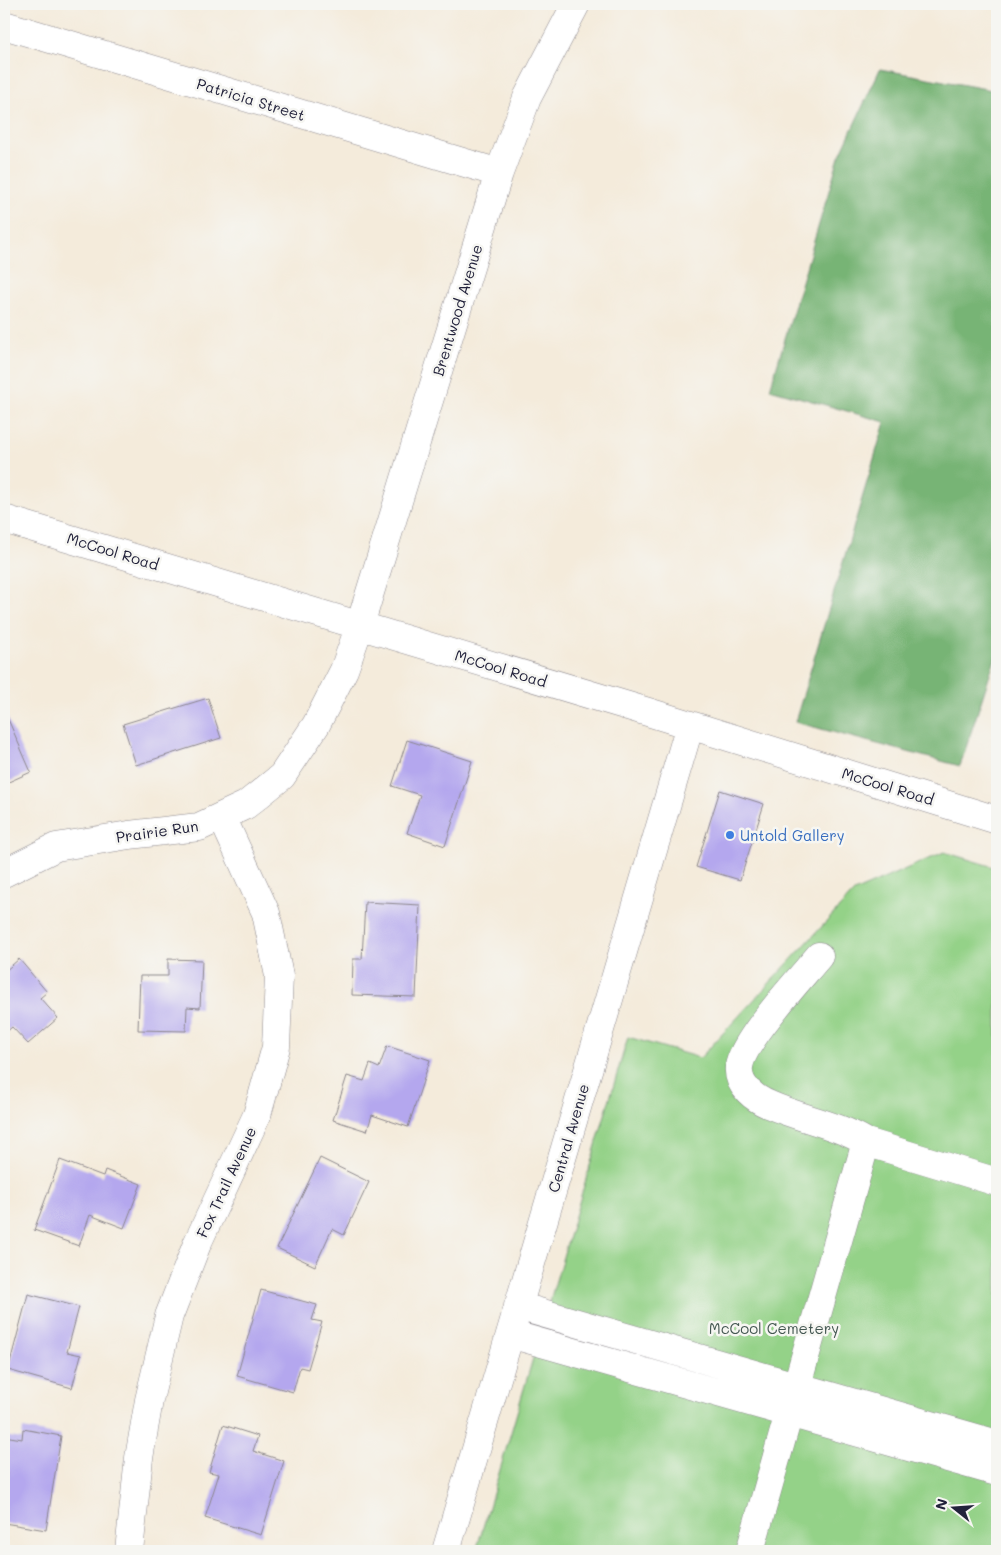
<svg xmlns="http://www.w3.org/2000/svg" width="1001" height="1555" font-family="Mali,sans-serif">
	<rect width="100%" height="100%" fill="#f6f6f2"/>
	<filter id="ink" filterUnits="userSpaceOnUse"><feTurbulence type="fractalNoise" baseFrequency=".02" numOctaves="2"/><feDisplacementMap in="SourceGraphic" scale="10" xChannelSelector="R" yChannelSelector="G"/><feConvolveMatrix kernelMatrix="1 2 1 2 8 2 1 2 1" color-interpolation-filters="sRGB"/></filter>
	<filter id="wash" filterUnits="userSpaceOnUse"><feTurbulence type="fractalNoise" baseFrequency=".0096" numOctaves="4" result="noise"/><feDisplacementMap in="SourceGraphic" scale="20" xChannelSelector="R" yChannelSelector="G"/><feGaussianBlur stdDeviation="1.12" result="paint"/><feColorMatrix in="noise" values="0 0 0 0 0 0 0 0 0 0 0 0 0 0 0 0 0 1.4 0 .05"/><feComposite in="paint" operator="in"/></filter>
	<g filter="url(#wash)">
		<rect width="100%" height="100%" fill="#f4ebdb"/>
		<path fill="#94d288" stroke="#5b7a62" d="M944 852 997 868V1551H476L628 1037 700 1058 854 892Z"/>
		<path fill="#77b474" stroke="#4c6b58" d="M880 69 997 91V653L960 766 795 722 885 422 770 389 839 157Z"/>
		<g id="blocks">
			<path fill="#b4a7ee" d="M208 698 221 738 136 765 123 724Z
				M4 710 31 772 4 784Z
				M407 740 472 761 445 846 407 833 420 795 392 786Z
				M720 790 764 804 740 880 696 867Z
				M365 902 420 905 416 997 352 995 353 959H362Z
				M19 959 47 992 40 998 58 1018 28 1044 12 1027 4 1034V972Z
				M168 959 202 960 200 1008 187 1007 186 1031 138 1030 140 976H168Z
				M387 1046 430 1060 408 1127 372 1115 367 1131 333 1120 347 1076 364 1081 370 1064 379 1068Z
				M320 1158 369 1182 344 1235 332 1229 315 1266 277 1248Z
				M60 1160 103 1176 105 1170 141 1184 124 1228 90 1215 79 1246 34 1230Z
				M261 1290 317 1305 312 1320 322 1322 308 1369 300 1367 293 1392 237 1376Z
				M28 1294 79 1307 67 1352 81 1355 72 1388 8 1370Z
				M223 1425 258 1436 253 1451 284 1461 261 1535 205 1518 219 1474 209 1472Z
				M23 1429 61 1436 46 1530 4 1523V1482H6L7 1472 4 1471V1436L22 1439Z"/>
		</g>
	</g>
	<g filter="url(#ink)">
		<use href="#blocks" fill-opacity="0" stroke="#8b868b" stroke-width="1"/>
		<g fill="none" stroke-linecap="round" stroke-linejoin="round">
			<defs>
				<path id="minor" d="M4 25 499 173
					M4 519 648 712 997 820
					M4 873 56 847 129 835 199 827 246 805 282 776 316 725 344 670 360 625 499 173 527 98 576 4
					M819 956C800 979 742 1041 739 1067 737 1086 755 1099 770 1105 802 1119 836 1124 866 1142L997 1182
					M518 1306 997 1444
					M510 1334 997 1472
					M129 1551 139 1458 149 1400 169 1316 197 1244 257 1115 276 1047 279 976 266 913 222 817
					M446 1551 690 725
					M750 1551 866 1142"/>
			</defs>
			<use href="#minor" stroke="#8b868b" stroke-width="29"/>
			<use href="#minor" stroke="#fff" stroke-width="28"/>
		</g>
	</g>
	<circle fill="#3f7fe0" stroke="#f6f6f2" stroke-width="2" cx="730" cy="835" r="5"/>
	<g text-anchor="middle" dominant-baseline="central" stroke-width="5" stroke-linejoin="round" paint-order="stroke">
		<g font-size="15" fill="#22223b" stroke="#f6f6f2">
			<text transform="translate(251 99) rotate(17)">Patricia Street</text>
			<text transform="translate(457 310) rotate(-73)">Brentwood Avenue</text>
			<text transform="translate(113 551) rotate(17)">McCool Road</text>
			<text transform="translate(501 668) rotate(17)">McCool Road</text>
			<text transform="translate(888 786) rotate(17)">McCool Road</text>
			<text transform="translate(157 831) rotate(-8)">Prairie Run</text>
			<text transform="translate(568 1138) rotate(-74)">Central Avenue</text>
			<text transform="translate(226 1182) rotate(-65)">Fox Trail Avenue</text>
		</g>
		<g font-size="15" fill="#366cbe" stroke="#f6f6f2" text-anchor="start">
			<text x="740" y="835">Untold Gallery</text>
		</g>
		<g font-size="15" fill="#445752" stroke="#f6f6f2">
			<text x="774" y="1328">McCool Cemetery</text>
		</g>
	</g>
	<rect width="1001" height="1555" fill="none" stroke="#f6f6f2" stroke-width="20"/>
	<g transform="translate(954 1508) rotate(287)" stroke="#f6f6f2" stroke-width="4" paint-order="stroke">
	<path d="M0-4L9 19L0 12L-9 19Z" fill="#22223b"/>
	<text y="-8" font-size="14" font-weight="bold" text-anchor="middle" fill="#22223b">N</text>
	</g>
</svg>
